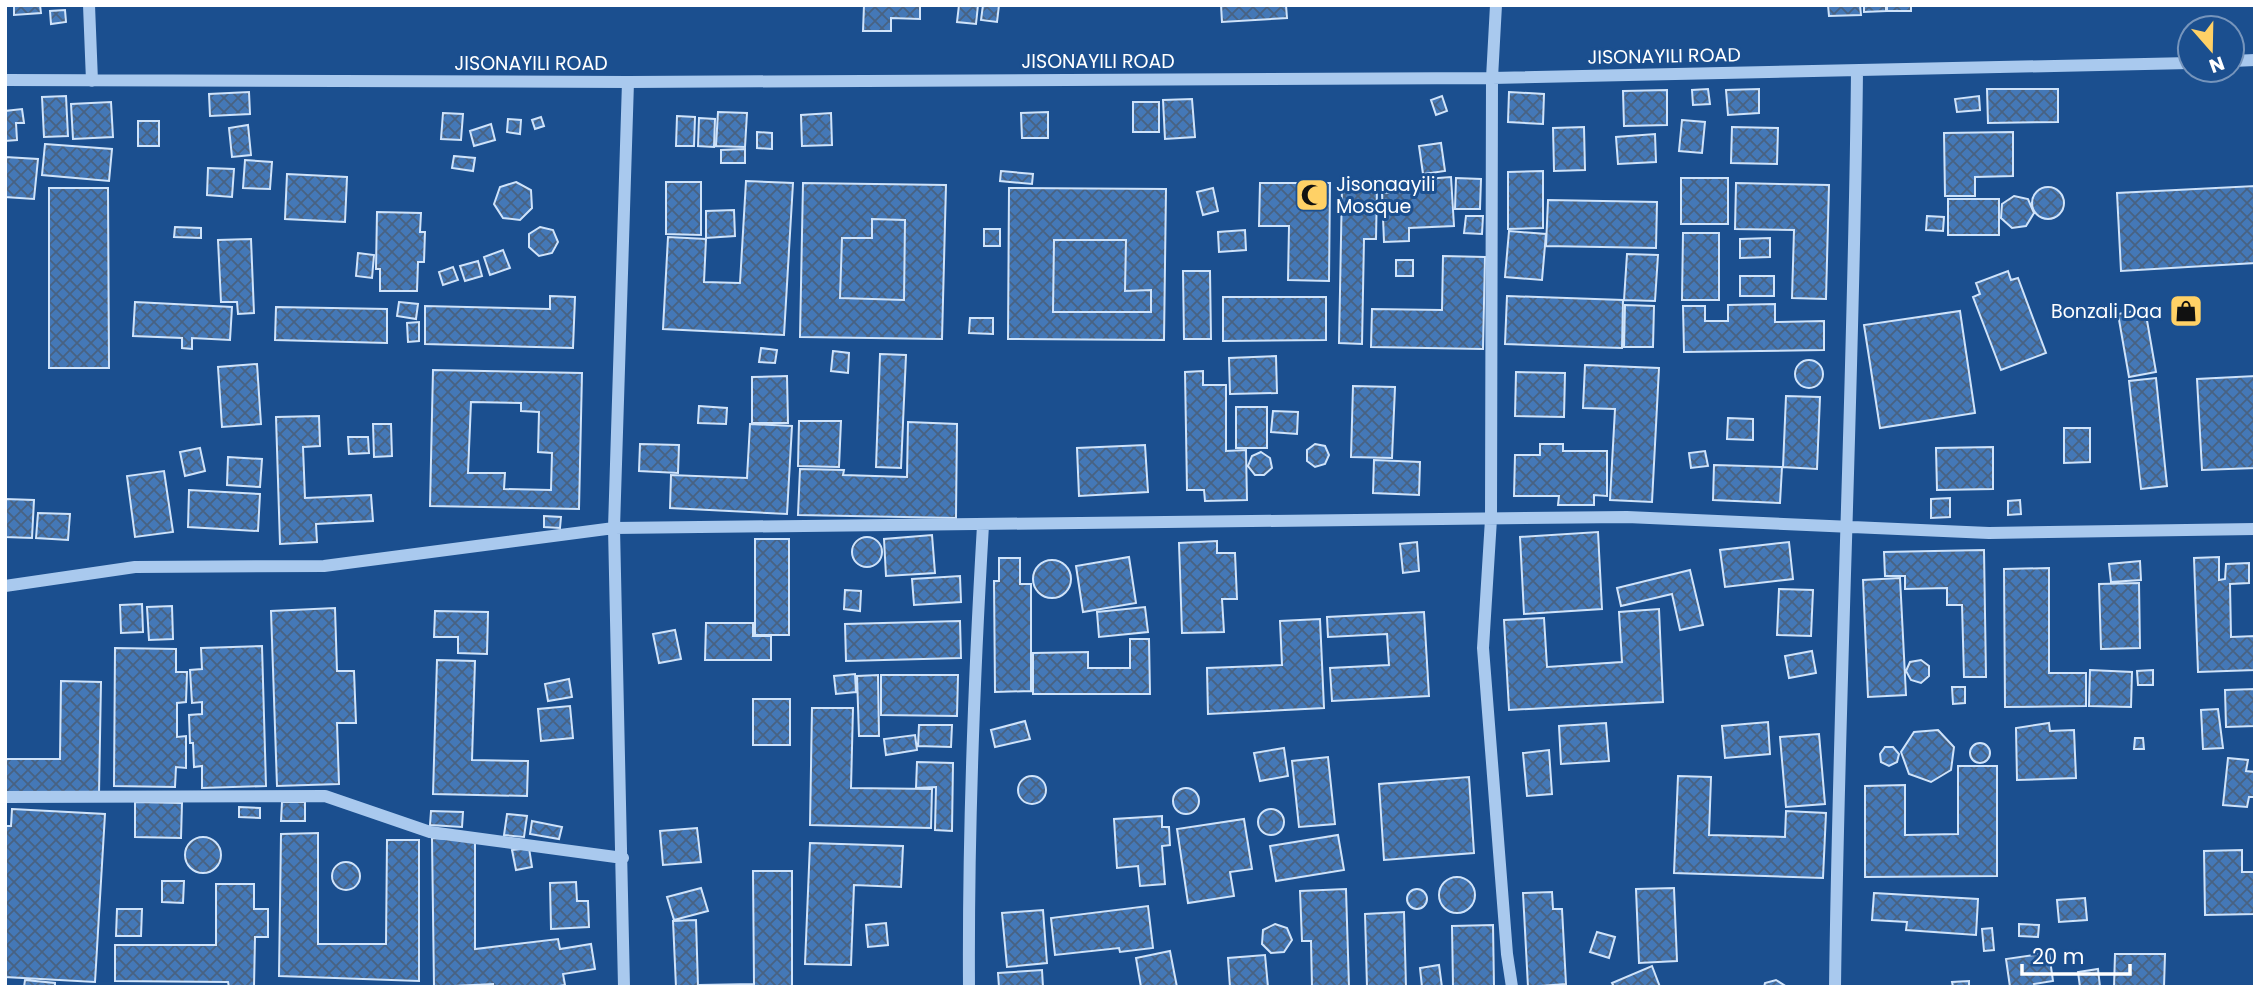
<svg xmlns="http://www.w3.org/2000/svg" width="2260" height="992" font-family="Poppins,sans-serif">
	<defs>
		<pattern id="building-cross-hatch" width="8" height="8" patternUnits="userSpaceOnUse" patternTransform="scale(1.75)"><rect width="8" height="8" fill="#4478b7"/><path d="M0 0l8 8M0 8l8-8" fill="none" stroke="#486282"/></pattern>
	</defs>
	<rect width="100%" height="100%" fill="#1b4f8f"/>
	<path fill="url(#building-cross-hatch)" stroke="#cfe3fa" stroke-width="2" fill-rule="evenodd" d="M14 5H40L41 13 14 15Z
		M864 5H920V19L891 18V31H863Z
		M959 5H978L976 24 957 22Z
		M983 5H999L997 22 981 20Z
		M1221 5H1286L1287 18 1222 22Z
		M1828 5H1860L1861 15 1829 16Z
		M1864 5H1886V11L1864 12Z
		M1887 5H1911V11H1887Z
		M65 10 66 22 51 24 50 11Z
		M1708 89 1710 104 1693 105 1692 90Z
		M1759 89V113L1728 115 1726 90Z
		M1987 89H2058V122L1988 123Z
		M1667 90V125L1624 126 1623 91Z
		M249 92 250 114 210 116 209 94Z
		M1509 92 1544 94 1543 124 1508 122Z
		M66 96 68 136 44 137 42 97Z
		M1442 96 1447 111 1436 115 1431 100Z
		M1979 96 1980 110 1957 112 1955 99Z
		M1192 99 1195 137 1165 139 1163 100Z
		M111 102 113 137 73 139 71 104Z
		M1133 102H1159V132H1133Z
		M22 109 24 123H16L17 140 5 141V111Z
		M718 112 747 113 745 147 716 146Z
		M1048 112V138H1022L1021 113Z
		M443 113 463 114 461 140 441 139Z
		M831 113 832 145 802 146 801 115Z
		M677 116 695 117 694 146H676Z
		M541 117 544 126 535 129 532 120Z
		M699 118 715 119 714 147 698 146Z
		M508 119 521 120 520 134 507 132Z
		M1682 120 1705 122 1702 153 1679 151Z
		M138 121H159V146H138Z
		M491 124 495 140 474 146 470 131Z
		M248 125 251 155 232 157 229 128Z
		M1584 127 1585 170 1554 171 1553 128Z
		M1732 127 1778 128 1777 164 1731 163Z
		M757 132 772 133V149L757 148Z
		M2013 132V176L1975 177V196H1945L1944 133Z
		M1655 134 1656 162 1618 164 1616 137Z
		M1441 143 1445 171 1423 174 1419 146Z
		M45 144 112 149 109 181 42 175Z
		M745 149V163H721V150Z
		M454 156 475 158 473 171 452 168Z
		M5 157 38 159 34 199 5 197Z
		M245 160 272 162 270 189 243 188Z
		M208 168 234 169 232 197 207 195Z
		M1001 171 1033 174 1032 184 1000 181Z
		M1543 171V228L1508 229V172Z
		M287 174 347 177 345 222 285 219Z
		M1451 177 1454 226 1409 228V241L1384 242 1382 193 1426 190 1425 179Z
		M1456 178 1481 179 1480 209H1455Z
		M1681 178H1728V224H1681Z
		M746 181 793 183 784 335 663 329 668 237 706 239 704 282 740 283Z
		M516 182 531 190 532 208 520 220 503 218 494 204 500 187Z
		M666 182H701V235L666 234Z
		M803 183 946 185 942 339 800 337ZM872 219 905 220 904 300 840 298 842 238H872Z
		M1260 183H1330L1329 281 1288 280 1289 226H1259Z
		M1736 183 1829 185 1826 299 1792 298 1794 230 1735 229Z
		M2255 186V263L2121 271 2117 193Z
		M2032 203a16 16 0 1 1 32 0a16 16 0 1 1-32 0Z
		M1342 187 1377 188 1376 239H1364L1362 344 1339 343Z
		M49 188H108L109 368H49Z
		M1009 188 1166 189 1164 340 1008 339ZM1054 240H1126L1125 291 1151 290V312H1053Z
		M1213 188 1218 211 1203 215 1197 192Z
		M2014 196 2028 199 2034 213 2026 226 2012 228 2001 218 2002 204Z
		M1948 199H1999V235H1948Z
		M1548 200 1657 202 1656 248 1546 246Z
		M734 210 735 236 706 238V211Z
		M377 212 421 213 420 232H425L424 262H418L417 291H380V269H376Z
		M1466 216H1483L1482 234 1464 233Z
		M1927 216 1944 217 1943 231 1926 230Z
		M872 219 905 220 904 300 840 298 842 238H872Z
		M175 227 201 228V238L174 237Z
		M540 227 553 230 558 242 552 253 539 256 529 247V234Z
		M984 229H1000V246H984Z
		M1245 230 1246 250 1219 252 1218 232Z
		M1509 231 1546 234 1542 280 1505 277Z
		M1683 233H1719V300H1682Z
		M1770 238V257L1740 258V239Z
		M251 239 254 313 238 314 237 302H221L218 240Z
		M1054 240H1126L1125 291 1151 290V312H1053Z
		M503 250 510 268 490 275 484 257Z
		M358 253 374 255 372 278 356 276Z
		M1627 254 1658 255 1655 301 1624 300Z
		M1443 256 1485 257 1483 349 1371 347 1372 309 1442 310Z
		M1396 260H1413V276H1396Z
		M478 261 482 276 465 281 460 266Z
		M453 267 458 280 443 285 439 272Z
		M1183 271H1210L1211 339H1184Z
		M2008 271 2011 280 2018 278 2046 353 2001 370 1973 297 1980 294 1976 283Z
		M1740 276H1774V296H1740Z
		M550 296 575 297 573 348 425 344V306L550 309Z
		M1507 296 1623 300 1622 348 1505 344Z
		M1223 297H1326V340L1223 341Z
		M135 302 232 307 230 340 192 338V349L182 348V338L133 336Z
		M399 302 418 304 416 319 397 316Z
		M1775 304V322L1824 321V350L1684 352 1683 306H1705V321H1728V305Z
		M1625 305 1654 306 1653 347H1624Z
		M276 307 387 309V343L275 340Z
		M2145 309 2156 372 2129 377 2118 314Z
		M1960 311 1975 413 1880 428 1864 325Z
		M970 318H993V334L969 333Z
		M419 322V341L408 342 407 323Z
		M761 348 777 350 775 363 759 362Z
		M833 351 849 353 848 373 831 371Z
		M880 354 906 355 901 468 876 467Z
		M1276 356 1277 393 1230 394 1229 358Z
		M1795 374a14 14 0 1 1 28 0a14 14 0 1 1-28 0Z
		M257 364 261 424 222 427 218 367Z
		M1585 365 1659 368 1652 502 1610 500 1615 409 1583 408Z
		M433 370 582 373 579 509 430 506ZM471 402 521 403V411L539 412 538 452 552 453 551 490 504 489 505 473H468Z
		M1203 371V385H1226V451L1246 450 1247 500 1205 501 1204 490H1187L1185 372Z
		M1516 372 1565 373 1564 417 1515 416Z
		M787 376 788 423H752V377Z
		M2255 376V468L2202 470 2197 379Z
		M2156 378 2167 486 2141 489 2129 381Z
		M1353 386 1395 387 1392 458 1351 457Z
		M1786 396 1820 397 1817 469 1783 467Z
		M699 406 727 408 726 424 698 423Z
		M1236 407H1267V448H1236Z
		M1273 411 1298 412 1297 434 1271 432Z
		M319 416 320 446 303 447 305 498 371 495 373 521 316 524 317 542 280 544 276 417Z
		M1728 418 1753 419V440L1727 439Z
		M799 421H841L839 467 798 466Z
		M908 422 957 424 956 518 798 515 800 469 844 470 843 475 907 477Z
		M373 424H391L392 456 374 457Z
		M750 424 792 426 787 514 670 508 671 475 747 478Z
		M2064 428H2090V462L2064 463Z
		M348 437H368L369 453 349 454Z
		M640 444 679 445 678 473 639 471Z
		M1315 444 1325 446 1329 455 1325 464 1315 467 1307 461V450Z
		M1540 444H1563V451H1607V496L1594 495V505H1558L1559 496H1514L1515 455H1540Z
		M1145 445 1148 492 1079 496 1077 448Z
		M1993 447V489L1937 490 1936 448Z
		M200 448 205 471 185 476 180 452Z
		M1705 451 1708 466 1691 468 1689 453Z
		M1261 452 1270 458 1272 468 1264 475H1255L1248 466 1252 456Z
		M228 457 262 459 260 487 227 485Z
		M1374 460 1420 462 1419 495 1373 493Z
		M1714 465 1782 467 1780 503 1713 500Z
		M164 471 173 532 135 537 127 476Z
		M189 490 260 494 258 531 188 527Z
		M1950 498V517L1931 518V499Z
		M5 499 34 500 32 538 5 537Z
		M2020 500 2021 514 2008 515V501Z
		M38 513 70 514 68 540 36 538Z
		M544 516 561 517 560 528 544 527Z
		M1598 532 1602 609 1524 614 1520 537Z
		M932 535 935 573 886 576 884 539Z
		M852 552a15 15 0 1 1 30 0a15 15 0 1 1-30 0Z
		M755 539H789V635H755Z
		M1217 541V553H1235L1237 599H1222L1224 632 1182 633 1179 543Z
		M1417 542 1419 571 1403 573 1400 544Z
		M1789 542 1793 579 1725 587 1720 550Z
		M1984 550 1986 677H1964L1962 605H1947V588L1905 589V576H1885L1884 552Z
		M1129 557 1136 603 1083 612 1076 566Z
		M2219 557V580L2225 579 2226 564 2249 563V583L2230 584 2231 637 2255 636V670L2198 672 2194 558Z
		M999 558H1020V584H1031V691L995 692 994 581H999Z
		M1033 579a19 19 0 1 1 38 0a19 19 0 1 1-38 0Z
		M2140 561 2141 580 2111 582 2109 564Z
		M2049 568V673H2086V706L2005 707 2004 569Z
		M1690 570 1703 625 1680 630 1672 594 1621 606 1617 588Z
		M960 576 961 602 914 605 912 579Z
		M1900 578 1906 695 1868 697 1863 580Z
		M2139 583 2140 648 2101 649 2099 584Z
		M1779 589 1813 590 1811 636 1777 635Z
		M845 590 861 591 860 611 844 609Z
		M142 604 143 632 121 633 120 605Z
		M172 606 173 639 149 640 147 607Z
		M1145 607 1148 632 1099 637 1097 612Z
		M335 608 337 671H354L356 723H337L339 784 277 786 271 611Z
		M1659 609 1663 702 1509 710 1504 620 1544 618 1547 667 1622 662 1619 612Z
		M435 611 488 612 487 654 458 653V637H434Z
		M1424 612 1429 696 1332 701 1330 668 1389 665 1387 634 1328 637 1327 617Z
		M1320 619 1324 708 1208 714 1207 668 1282 665 1280 621Z
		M960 621 961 658 846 661 845 624Z
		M706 623H753V636H771V660H705Z
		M675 630 681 659 659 663 653 634Z
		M1130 639H1149L1150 694H1033V653L1088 652V668H1130Z
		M262 646 266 786 202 788V766L194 767 193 743H190L189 715 202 714V702L192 703 190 670 202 669 201 648Z
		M115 648 176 649V672H187L186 702 177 703V737L186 736V768L176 767 175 787 114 786Z
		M1812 651 1816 673 1789 678 1785 656Z
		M437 660 475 661 472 760 528 761 527 796 433 794Z
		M1921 660 1929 666V676L1921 683 1911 680 1906 671 1910 662Z
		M2090 670 2132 672 2131 707 2089 706Z
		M2153 670V685H2138L2137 671Z
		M855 674 856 692 836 694 834 676Z
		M878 675 879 736H859L857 676Z
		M881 675H958L957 716 881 715Z
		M569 679 572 697 548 701 545 684Z
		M61 681 101 682 99 794 5 793V759H60Z
		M1952 687H1965V703L1953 704Z
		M2255 689V726L2226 727 2225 690Z
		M753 699H790V745H753Z
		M570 706 573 738 541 741 538 709Z
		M812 708H853L851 788 932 789 931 828 810 825Z
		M2218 709 2223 748 2203 749 2201 710Z
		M1025 721 1030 739 995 747 991 730Z
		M1768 722 1770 754 1725 758 1722 726Z
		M1606 723 1609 761 1561 764 1559 726Z
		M2049 723 2050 731 2074 730 2076 778 2017 780 2016 728Z
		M919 725H952L951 747 918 746Z
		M1938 730 1954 747 1951 770 1931 782 1909 774 1901 752 1914 732Z
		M1819 734 1825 804 1786 807 1780 737Z
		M915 735 917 750 886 755 884 739Z
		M2135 738H2143L2144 749H2134Z
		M1970 753a10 10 0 1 1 20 0a10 10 0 1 1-20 0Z
		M1885 747H1893L1899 754 1897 762 1889 766 1881 762 1880 754Z
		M1284 748 1288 776 1260 781 1254 753Z
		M1549 750 1552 794 1527 796 1523 753Z
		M1328 757 1335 824 1299 827 1292 761Z
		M2228 758 2248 760 2246 771 2255 772V797H2249L2247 807 2223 805Z
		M917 762 953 763 952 831 935 830 936 787 916 788Z
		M1958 766H1997V876L1865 877V786L1905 785V835L1958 834Z
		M1018 790a14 14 0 1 1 28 0a14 14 0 1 1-28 0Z
		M1678 776 1711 777 1709 835 1785 837 1786 811 1826 813 1823 878 1674 873Z
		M1469 777 1474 853 1384 860 1379 784Z
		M1173 801a13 13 0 1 1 26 0a13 13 0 1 1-26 0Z
		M135 802 182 803 181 838 135 837Z
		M282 802H305V821H281Z
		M239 807 260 808V818L239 817Z
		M12 809 105 814 95 982 5 977V826H11Z
		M1258 822a13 13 0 1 1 26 0a13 13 0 1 1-26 0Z
		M431 811 463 812 462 827 430 825Z
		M507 814 527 816 524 837 504 835Z
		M1162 816V827H1169L1170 845 1162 846 1165 884 1140 886 1138 866 1117 868 1114 819Z
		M1244 819 1252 869 1230 872 1234 896 1188 903 1177 829Z
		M532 821 562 827 559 839 530 834Z
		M697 828 701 862 663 865 660 831Z
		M318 833V944H386L387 840H419V981L279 976 281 834Z
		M1338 835 1344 870 1276 881 1270 846Z
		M185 855a18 18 0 1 1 36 0a18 18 0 1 1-36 0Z
		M432 838 475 841V949L558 939 560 949 591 944 595 969 563 974 565 985 554 987H493V984L434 987Z
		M810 843 903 846 901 887 854 885 851 965 805 964Z
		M529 848 532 867 516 870 512 850Z
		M2242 850V872H2255V914L2205 915 2204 851Z
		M332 876a14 14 0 1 1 28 0a14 14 0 1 1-28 0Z
		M753 871H792V987H701L700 985 754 984Z
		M1439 895a18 18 0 1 1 36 0a18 18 0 1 1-36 0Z
		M162 881H184L183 903 162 902Z
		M576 882 577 901H588L589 927 551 929 550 883Z
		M216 884H254V909H268V937H255L254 987H229L228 982 115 981V945H216Z
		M701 888 708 911 674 920 667 897Z
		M1674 888 1677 961 1639 963 1636 889Z
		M1346 889 1349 987H1312L1311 941H1302L1300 891Z
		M1407 899a10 10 0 1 1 20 0a10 10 0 1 1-20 0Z
		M1552 892 1553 909H1562L1566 984 1528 987 1523 893Z
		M1874 893 1978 899 1976 935 1906 930 1907 922 1872 920Z
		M2085 898 2087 920 2059 922 2057 900Z
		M1148 906 1153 948 1120 952 1119 948 1055 955 1051 918Z
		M117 909H142L141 936H116Z
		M1043 910 1047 963 1007 967 1002 913Z
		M1404 912 1406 987H1367L1365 914Z
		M696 920 698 987H676L673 921Z
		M886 923 888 945 868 947 866 925Z
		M1275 924 1287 928 1292 940 1284 952 1271 953 1262 944 1263 930Z
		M2019 924 2039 925 2038 937 2019 936Z
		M1493 925 1494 987H1453L1452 926Z
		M1992 928 1994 950 1984 951 1982 929Z
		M1597 932 1615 937 1609 958 1590 952Z
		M1170 951 1177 987H1141L1136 958Z
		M2049 953 2053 981 2034 984 2035 987H2010L2006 959Z
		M2115 954H2165L2164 987H2114Z
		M1265 955 1268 987H1230L1228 958Z
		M1439 965 1442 987H1422L1420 968Z
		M1652 966 1660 987H1614L1612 983Z
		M2098 969 2100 987H2080L2078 972Z
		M1042 970 1043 987H999L998 973Z
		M25 980 55 983V987H24Z
		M1776 980 1787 987H1764L1765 983Z
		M1969 981V987H1953L1952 982Z"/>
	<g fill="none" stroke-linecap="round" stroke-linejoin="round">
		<path stroke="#a9c9ee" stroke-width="12" d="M89 5 92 81
			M1496 5 1492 78 1491 519 1483 648 1507 954 1512 987
			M2232 61 2255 60
			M5 80 628 82 1492 78 2190 63
			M5 586 135 567 324 566 614 528 1627 517 1989 533 2255 529
			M5 797 325 796 430 832 623 858
			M624 987 614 528 628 82
			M969 987C968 833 974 679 983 525
			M1835 987C1839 681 1854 376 1857 71"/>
	</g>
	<defs>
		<symbol id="mosque-square" viewBox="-11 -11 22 22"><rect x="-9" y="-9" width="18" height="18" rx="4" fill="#ffd166" stroke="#1b4f8f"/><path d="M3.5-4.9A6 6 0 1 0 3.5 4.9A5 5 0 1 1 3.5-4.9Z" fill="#111"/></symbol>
		<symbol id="shop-square" viewBox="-11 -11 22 22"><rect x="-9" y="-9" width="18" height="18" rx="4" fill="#ffd166" stroke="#1b4f8f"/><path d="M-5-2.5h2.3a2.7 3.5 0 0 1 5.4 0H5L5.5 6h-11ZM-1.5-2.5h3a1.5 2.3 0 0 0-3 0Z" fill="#111"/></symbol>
	</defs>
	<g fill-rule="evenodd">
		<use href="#mosque-square" x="1293" y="176" width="38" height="38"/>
		<use href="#shop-square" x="2167" y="292" width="38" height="38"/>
	</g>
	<g text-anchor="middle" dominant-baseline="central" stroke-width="6" stroke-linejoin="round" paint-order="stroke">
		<g font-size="19" fill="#fff" stroke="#1b4f8f">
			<text transform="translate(1664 56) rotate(-1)">JISONAYILI ROAD</text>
			<text x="1098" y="61">JISONAYILI ROAD</text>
			<text x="531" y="63">JISONAYILI ROAD</text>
		</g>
		<g font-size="19" fill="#fff" stroke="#1b4f8f" text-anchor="start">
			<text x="1336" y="184">Jisonaayili<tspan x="1336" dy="22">Mosque</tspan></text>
			<text x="2162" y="311" text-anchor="end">Bonzali Daa</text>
		</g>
	</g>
	<rect width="2260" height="992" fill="none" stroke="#ffffff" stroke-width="14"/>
	<g transform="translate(2211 49) rotate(160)"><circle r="33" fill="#1b4f8f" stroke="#7695bc" stroke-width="2"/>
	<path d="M0-5L12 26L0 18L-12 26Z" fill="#ffd166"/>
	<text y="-10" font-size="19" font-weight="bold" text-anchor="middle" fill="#ffffff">N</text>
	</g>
	<path d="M2022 964v10h108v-10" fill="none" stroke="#ffffff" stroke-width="3.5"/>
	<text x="2032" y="964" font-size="21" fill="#ffffff" stroke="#1b4f8f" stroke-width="5" paint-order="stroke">20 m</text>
</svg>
